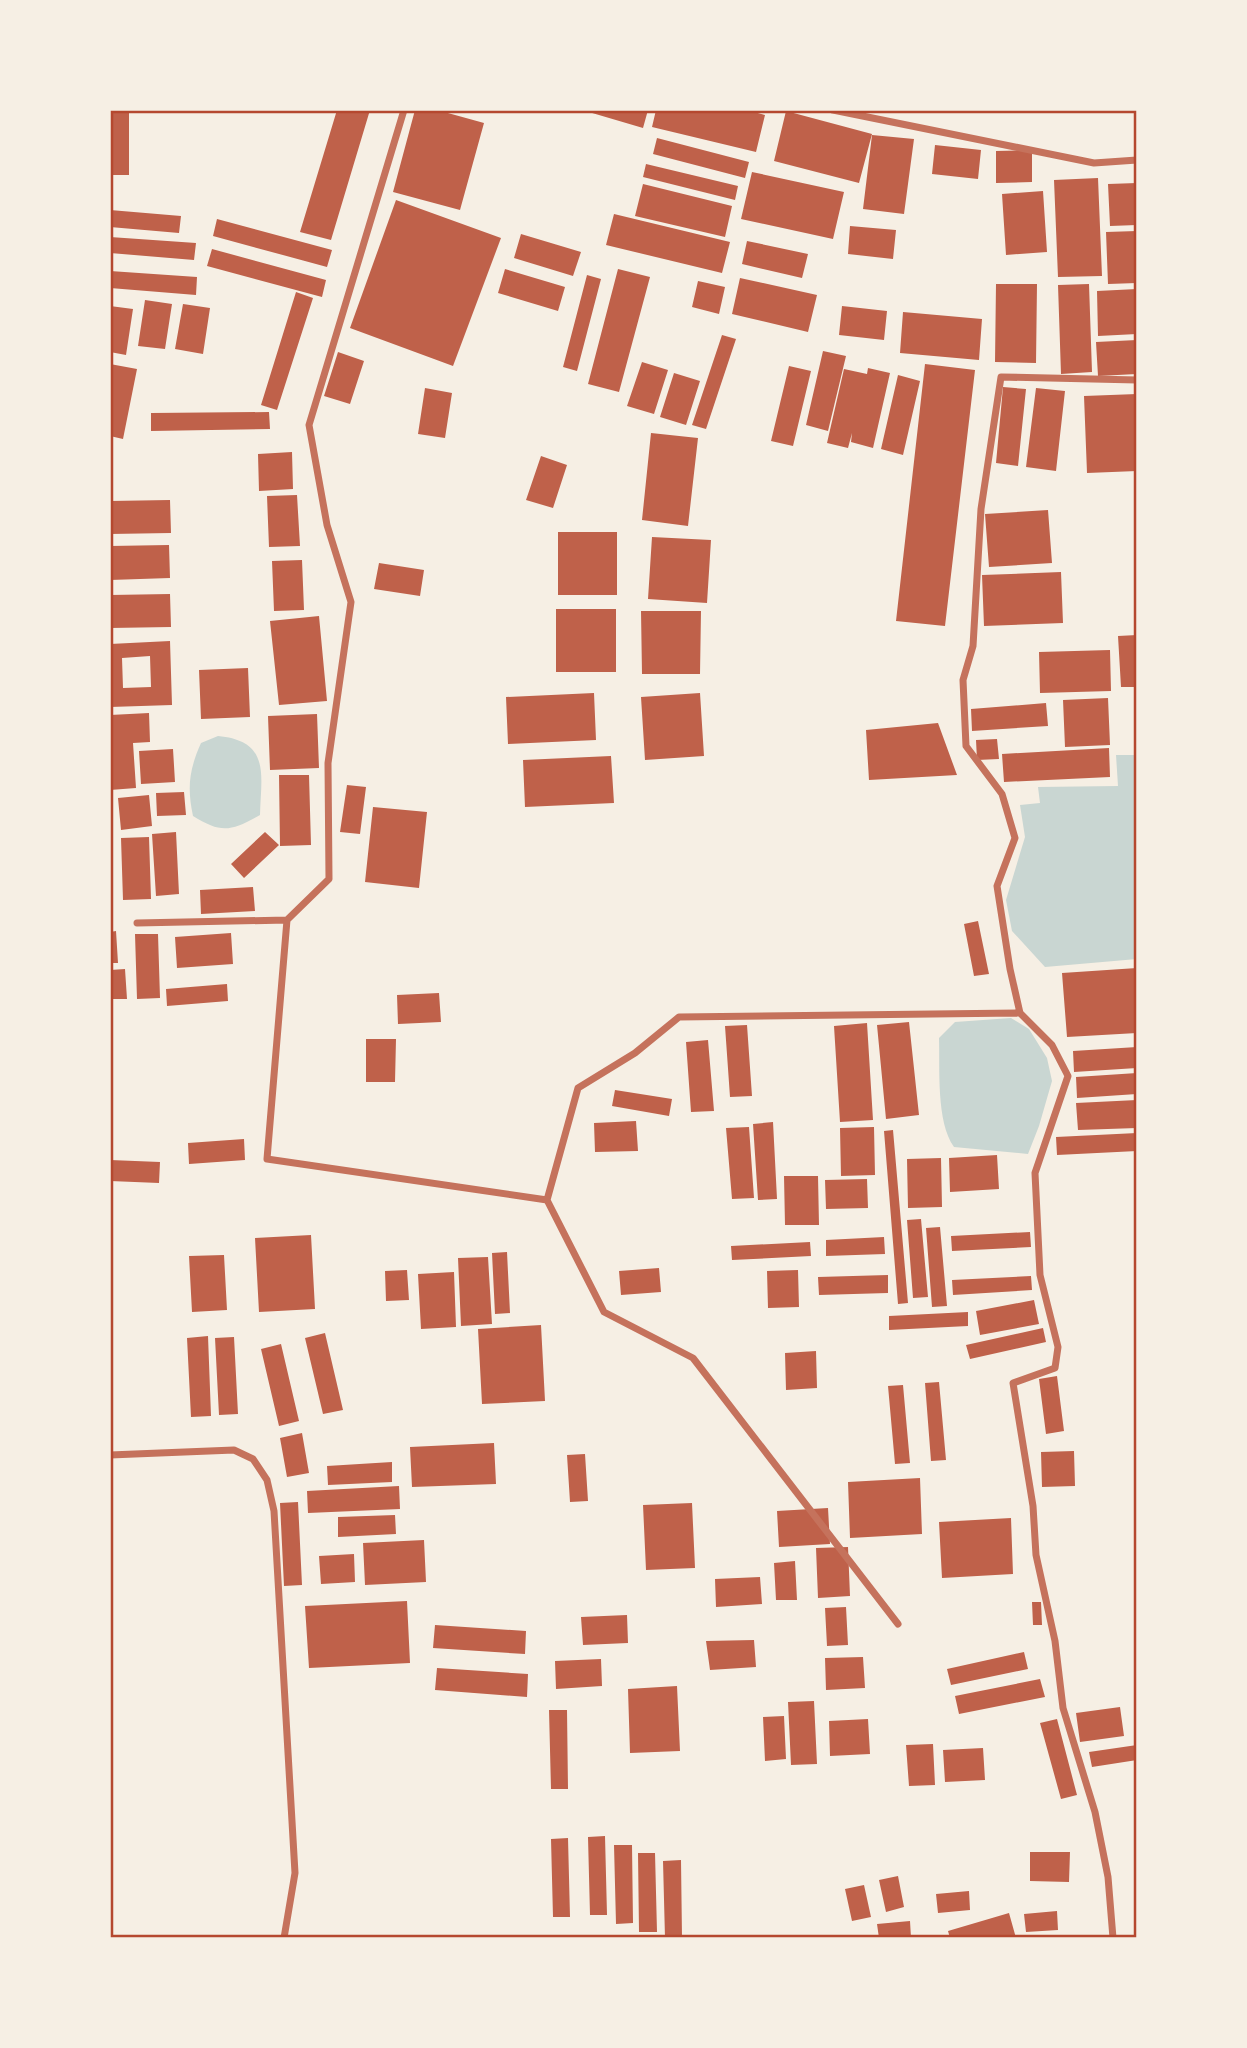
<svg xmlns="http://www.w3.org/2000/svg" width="1247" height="2048" font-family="'Space Grotesk',sans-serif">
	<rect width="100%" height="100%" fill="#f6efe4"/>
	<path fill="#c9d6d2" d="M218 736C271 741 261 775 260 815 231 831 222 834 193 816 187 788 189 770 201 743Z
		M1116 755H1137V959L1045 967 1012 931 1006 900 1025 837 1020 805 1040 803 1038 787 1118 786Z
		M1011 1018 1029 1029 1047 1058 1052 1081 1039 1126 1028 1154 954 1147C936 1122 940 1068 939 1038L955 1022Z"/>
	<path fill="#bf614a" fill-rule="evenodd" d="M110 110H129V175H110Z
		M337 110H370L331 240 300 232Z
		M415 110H437L484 123 460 210 393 192Z
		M582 110H648L643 128Z
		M656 110H747L765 115 756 152 652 127Z
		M786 111 872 134 859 183 774 161Z
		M872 135 914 139 904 214 863 209Z
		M657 138 749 162 745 178 653 154Z
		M935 145 981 150 978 179 932 174Z
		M1032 150V182L996 183V151Z
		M646 164 738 186 735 200 643 177Z
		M752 172 844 192 833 239 741 219Z
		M1098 178 1102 276 1058 277 1054 180Z
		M1137 183V225L1110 226 1108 184Z
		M643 184 732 206 725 237 635 216Z
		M1043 191 1047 252 1006 255 1002 194Z
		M396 200 501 238 453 366 350 328Z
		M110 210 181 216 179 233 110 227Z
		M614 214 730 242 722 273 606 245Z
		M217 219 332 250 327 267 213 236Z
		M850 226 896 230 893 259 848 254Z
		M1137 231V283L1108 284 1106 232Z
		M521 234 581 252 573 276 514 258Z
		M110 237 196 243 194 260 110 253Z
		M747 241 808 254 802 278 742 264Z
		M212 249 326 280 322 297 207 266Z
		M505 269 565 287 558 311 498 293Z
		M618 269 650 277 619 392 588 384Z
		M110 271 197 277 196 295 110 288Z
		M587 275 601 279 577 371 563 367Z
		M740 278 817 295 808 332 732 314Z
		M698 281 725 287 719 314 692 307Z
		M996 284H1037L1036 363 995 362Z
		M1089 284 1092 372 1061 374 1058 285Z
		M1137 289V334L1098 336 1097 291Z
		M296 292 313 298 277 410 261 405Z
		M145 300 172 304 165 349 138 346Z
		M183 304 210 308 203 354 175 349Z
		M110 306 133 309 126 355 110 352Z
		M842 306 887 311 884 340 839 335Z
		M903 312 982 319 979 360 900 353Z
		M722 335 736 339 706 429 692 425Z
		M1137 340V374L1098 376 1096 342Z
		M823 351 846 356 828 431 806 425Z
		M338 352 364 361 350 404 324 396Z
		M642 362 668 370 654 414 627 406Z
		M110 364 137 369 123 439 110 436Z
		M925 364 975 370 945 626 896 621Z
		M789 366 811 371 793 446 771 441Z
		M868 368 890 373 873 448 851 442 852 433 848 448 827 443 844 369 867 374Z
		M674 373 700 381 686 425 660 417Z
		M898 375 920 381 903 455 881 449Z
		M1003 387 1026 389 1018 466 996 463Z
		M425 388 452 393 445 438 418 434Z
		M1036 388 1065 391 1056 471 1026 467Z
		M1137 394V471L1087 473 1084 396Z
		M269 412 270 429 151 431V413Z
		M651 433 698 438 688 526 642 520Z
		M292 452 293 489 259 491 258 454Z
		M541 456 567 465 553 508 526 500Z
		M297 495 300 546 269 547 267 496Z
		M170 500 171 533 110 534V501Z
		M1048 510 1052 563 989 567 985 514Z
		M558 532H617V595H558Z
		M652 537 711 540 707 603 648 599Z
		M169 545 170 578 110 580V546Z
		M302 560 304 610 274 611 272 561Z
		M379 563 424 570 420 596 374 589Z
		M1061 572 1063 623 984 626 982 575Z
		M170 594 171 627 110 628V595Z
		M556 609H616V672H556Z
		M641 611H701L700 674H642Z
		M319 616 327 701 279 705 270 621Z
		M1137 635V687H1121L1118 636Z
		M170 641 172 705 110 707V644ZM150 656 151 687 123 688 122 658Z
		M1110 650 1111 691 1040 693 1039 652Z
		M248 668 250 717 201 719 199 670Z
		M594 693 596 740 508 744 506 697Z
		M700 693 704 756 645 760 641 697Z
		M1108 698 1110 745 1065 747 1063 700Z
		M1046 703 1048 726 972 731 971 709Z
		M149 713 150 742 133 743 136 788 110 790V715Z
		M317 714 319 768 270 770 268 716Z
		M938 723 957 775 869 780 866 730Z
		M997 739 999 759 977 760 976 740Z
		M1109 748 1110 777 1004 782 1002 754Z
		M173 749 175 782 141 784 139 751Z
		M611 756 614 803 525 807 523 760Z
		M279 775H309L311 845 280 846Z
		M347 785 366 787 360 834 340 832Z
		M184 792 186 815 157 816 156 793Z
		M149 795 152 826 121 830 118 798Z
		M373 807 427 812 419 888 365 882Z
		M176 832 179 894 156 896 152 834Z
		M265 832 279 845 244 878 231 864Z
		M149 837 151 899 123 900 121 838Z
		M253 887 255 911 201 914 200 890Z
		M978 921 989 974 974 976 964 924Z
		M116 931 118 963H110V932Z
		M231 933 233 964 177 968 175 937Z
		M135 934H158L160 998 137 999Z
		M1137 968V1033L1067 1037 1062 973Z
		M125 969 127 999H110V970Z
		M227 984 228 1001 167 1006 166 989Z
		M439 993 441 1022 398 1024 397 995Z
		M909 1022 919 1115 886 1119 877 1025Z
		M867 1023 873 1120 840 1122 834 1026Z
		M747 1025 752 1096 730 1097 725 1026Z
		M366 1039H396L395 1082H366Z
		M708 1040 714 1111 691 1112 686 1042Z
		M1137 1047V1068L1074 1072 1073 1051Z
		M1137 1073V1094L1077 1098 1076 1077Z
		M615 1090 672 1099 669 1116 612 1106Z
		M1137 1100V1128L1078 1130 1076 1103Z
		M636 1121 638 1151 595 1152 594 1123Z
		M773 1122 777 1199 758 1200 753 1124Z
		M749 1127 754 1198 732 1199 726 1128Z
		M874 1127 875 1175 841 1176 840 1128Z
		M893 1130 908 1303 898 1304 884 1131Z
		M1137 1133V1151L1057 1155 1056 1137Z
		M244 1139 245 1160 189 1164 188 1143Z
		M997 1155 999 1189 950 1192 949 1158Z
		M941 1158 942 1207 908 1208 907 1159Z
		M110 1160 160 1162 159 1183 110 1181Z
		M784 1176H818L819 1225H785Z
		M867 1179 868 1208 826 1209 825 1180Z
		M921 1219 928 1297 913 1298 907 1220Z
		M940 1227 947 1306 932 1307 926 1228Z
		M1030 1232 1031 1247 952 1251 951 1236Z
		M311 1235 315 1309 259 1312 255 1238Z
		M884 1237 885 1254 826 1256V1240Z
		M810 1242 811 1256 732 1260 731 1246Z
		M507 1252 510 1313 495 1314 492 1253Z
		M224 1255 227 1310 192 1312 189 1256Z
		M488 1257 492 1324 461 1326 458 1258Z
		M659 1268 661 1292 621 1295 619 1271Z
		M407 1270 409 1300 386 1301 385 1271Z
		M798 1270 799 1307 768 1308 767 1271Z
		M454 1272 456 1327 421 1329 418 1274Z
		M888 1275V1293L819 1295 818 1277Z
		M1031 1276 1032 1290 953 1295 952 1280Z
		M1034 1300 1039 1324 980 1335 976 1311Z
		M968 1312V1326L889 1330V1316Z
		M541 1325 545 1401 482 1404 478 1329Z
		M1043 1328 1046 1342 970 1359 966 1345Z
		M325 1333 343 1410 323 1414 305 1338Z
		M208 1336 211 1416 191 1417 187 1338Z
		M234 1337 238 1414 219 1415 215 1338Z
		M281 1344 299 1421 279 1426 261 1349Z
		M816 1351 817 1388 786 1390 785 1353Z
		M1057 1376 1064 1431 1046 1434 1039 1379Z
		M939 1382 946 1460 931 1461 925 1383Z
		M903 1385 910 1463 895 1464 888 1386Z
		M302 1433 309 1473 287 1477 280 1438Z
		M494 1443 496 1484 412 1487 410 1447Z
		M1074 1451 1075 1486 1042 1487 1041 1452Z
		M585 1454 588 1501 570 1502 567 1455Z
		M392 1462V1482L328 1485 327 1466Z
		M920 1478 922 1534 850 1538 848 1482Z
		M399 1486 400 1509 308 1513 307 1491Z
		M298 1502 302 1585 284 1586 280 1503Z
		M692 1503 695 1568 646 1570 643 1505Z
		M828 1508 830 1544 779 1547 777 1511Z
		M395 1515 396 1534 338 1537V1517Z
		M1011 1518 1013 1574 942 1578 939 1522Z
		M424 1540 426 1582 365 1585 363 1543Z
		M848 1547 850 1596 818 1598 816 1548Z
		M354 1554 355 1582 321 1584 319 1556Z
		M795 1561 797 1600H776L774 1563Z
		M760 1577 762 1604 716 1607 715 1579Z
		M407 1601 410 1663 309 1668 305 1606Z
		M1032 1602H1041L1042 1625H1033Z
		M846 1607 848 1645 827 1646 825 1608Z
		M627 1615 628 1643 583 1645 581 1617Z
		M435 1625 526 1631 525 1654 433 1648Z
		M754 1640 756 1667 710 1670 706 1641Z
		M1024 1652 1028 1669 951 1685 947 1669Z
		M863 1657 865 1688 826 1690 825 1658Z
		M601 1659 602 1686 556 1689 555 1661Z
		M437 1668 528 1674 527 1697 435 1690Z
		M1040 1679 1045 1697 959 1714 955 1696Z
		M677 1686 680 1751 630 1753 628 1689Z
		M814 1701 817 1764 791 1765 788 1702Z
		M1120 1707 1124 1736 1080 1742 1076 1713Z
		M549 1710H567L568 1789H551Z
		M784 1716 786 1759 765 1761 763 1717Z
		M868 1719 870 1754 830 1756 829 1721Z
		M1057 1719 1077 1795 1061 1799 1040 1723Z
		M933 1744 935 1785 909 1786 906 1745Z
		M1137 1745V1760L1092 1767 1089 1752Z
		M983 1748 985 1780 945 1782 943 1750Z
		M605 1836 607 1915H590L588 1837Z
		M568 1838 570 1917H553L551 1839Z
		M614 1845H632L633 1923 616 1924Z
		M1030 1852H1070L1069 1882 1030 1881Z
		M638 1853H655L657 1932H639Z
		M681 1860 682 1938H665L663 1861Z
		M898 1876 904 1907 886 1912 879 1880Z
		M864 1885 871 1917 852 1921 845 1889Z
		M969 1891 970 1910 938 1913 936 1894Z
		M1057 1911 1058 1930 1026 1932 1024 1914Z
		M1009 1913 1016 1938H950L948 1931Z
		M910 1921 911 1938H879L877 1924Z"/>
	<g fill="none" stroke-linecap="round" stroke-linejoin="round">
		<path stroke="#c5725c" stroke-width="7" d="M404 110 309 425 327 525 351 602 328 763 329 879 287 920 267 1159 547 1200 604 1312 693 1358 898 1624
			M833 110 1094 163 1137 160
			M137 923 287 920
			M1020 1013 1010 969 997 886 1015 838 1002 794 966 746 963 680 973 646 981 509 1001 377 1137 380
			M547 1200 578 1088 635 1053 679 1017 1020 1013 1052 1045 1068 1076 1035 1173 1040 1275 1058 1347 1055 1368 1013 1383 1033 1506 1036 1555 1055 1641 1063 1708 1095 1812 1108 1877 1113 1938
			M110 1455 234 1450 253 1459 267 1480 274 1511 295 1873 284 1938"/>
	</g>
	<rect width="1247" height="2048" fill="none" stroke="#f6efe4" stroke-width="224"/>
	<rect x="112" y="112" width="1023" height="1824" fill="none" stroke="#b5482f" stroke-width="2.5"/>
</svg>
